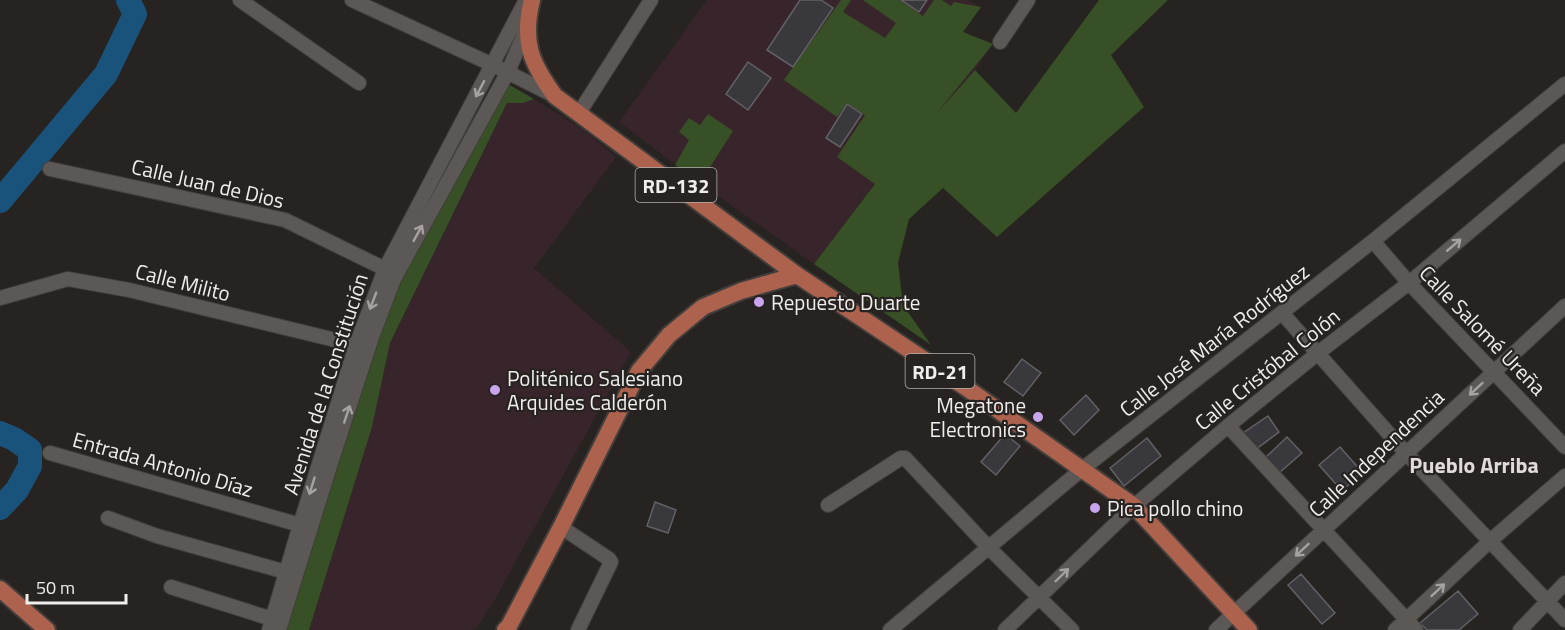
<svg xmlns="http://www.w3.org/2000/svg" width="1565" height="630" font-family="'Titillium Web',sans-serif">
	<rect width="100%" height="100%" fill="#272321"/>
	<path fill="#38252c" d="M707 0H967L981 7 963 32 993 44 975 70 884 172 814 264 700 183 619 122Z
		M534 99 582 129 616 157 534 268 631 352 493 603 478 626 473 630H309L372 427 390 343 507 103H523Z"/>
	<path fill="#375026" d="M841 0H851L843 12 885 38 896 23 863 0H899L923 16 934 0H942L951 6 954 2 981 7 963 32 993 44 936 114 975 70 1016 113 1099 0H1168L1111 55 1144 107 997 237 943 188 909 219 898 263 903 305 931 345 814 264 875 184 837 157 865 115 847 103 837 117 784 80Z
		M503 81 534 99 523 103H507L390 343 372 427 309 630H286L372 337 394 279Z
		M708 114 733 131 700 183 675 165 689 140 679 132 689 118 700 125Z"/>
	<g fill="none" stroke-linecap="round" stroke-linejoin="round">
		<path stroke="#19537c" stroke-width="24" d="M0 201 106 74 135 14 128 0
			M0 433 14 439 30 450V466L17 490 0 508"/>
	</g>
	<path fill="#39383c" stroke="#626165" stroke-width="1.5" d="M800 0H821L833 8 793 67 767 50Z
		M901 0H927L919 12Z
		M748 62 771 78 748 110 726 94Z
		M847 104 862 114 840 147 826 138Z
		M1022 359 1041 373 1023 396 1004 382Z
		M1086 395 1099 410 1074 435 1060 420Z
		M1268 416 1279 432 1255 450 1243 433Z
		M1005 434 1020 446 996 475 981 462Z
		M1287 437 1302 453 1279 473 1265 458Z
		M1147 438 1161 456 1124 486 1110 468Z
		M1340 447 1362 472 1342 491 1319 465Z
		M655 502 676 510 668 533 647 526Z
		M1301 574 1335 613 1322 624 1288 585Z
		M1458 591 1478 614 1459 630H1427L1420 623Z"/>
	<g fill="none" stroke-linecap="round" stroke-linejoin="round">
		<defs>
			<path id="minor" d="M240 0 359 83
				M352 0 493 65 555 96
				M1000 42 1028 0
				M579 113 651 0
				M50 169 285 220 385 269
				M1373 241 1409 283 1565 447
				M0 298 68 279 129 290 356 345
				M1282 313 1406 453 1565 620
				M1228 426 1416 630
				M50 453 300 525
				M828 505 901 458H905L989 548 1072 630
				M108 518 157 536 286 572
				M561 527 609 559 611 562 578 630
				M171 587 272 619
				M269 630 300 525 356 345 385 269 526 0
				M279 630 331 463 372 337 394 279 508 72 527 27
				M890 630 1081 470 1373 241 1565 84
				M1005 630 1134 506 1228 426 1318 353 1409 283 1565 151
				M1216 630 1565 306
				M1395 630 1490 541 1565 476
				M1520 630 1565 583"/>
			<path id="major" d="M532 0C522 41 530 62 555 96L797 275 965 387 1134 506 1249 630
				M0 589 47 630
				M505 630 509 626 561 527 639 371 669 335 703 307 741 291 797 275"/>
		</defs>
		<use href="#minor" stroke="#413e3c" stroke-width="16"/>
		<use href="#major" stroke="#413e3c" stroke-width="20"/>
		<use href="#minor" stroke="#5c5855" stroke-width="14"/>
		<use href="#major" stroke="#ac624d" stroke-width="16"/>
	</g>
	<defs><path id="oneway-shaft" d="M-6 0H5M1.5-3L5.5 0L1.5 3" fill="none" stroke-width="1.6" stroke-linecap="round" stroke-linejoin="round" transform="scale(1.5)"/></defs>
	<g stroke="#a6a2a0">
		<use href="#oneway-shaft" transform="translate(480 89) rotate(118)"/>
		<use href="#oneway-shaft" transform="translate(418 233) rotate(-61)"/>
		<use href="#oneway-shaft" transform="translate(1454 245) rotate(-40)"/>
		<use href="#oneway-shaft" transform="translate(373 301) rotate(111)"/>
		<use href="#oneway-shaft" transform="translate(1476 389) rotate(137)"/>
		<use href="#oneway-shaft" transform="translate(347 414) rotate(-72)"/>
		<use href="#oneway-shaft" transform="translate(312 486) rotate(107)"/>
		<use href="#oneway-shaft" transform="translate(1302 550) rotate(137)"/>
		<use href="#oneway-shaft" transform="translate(1062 575) rotate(-44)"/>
		<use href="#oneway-shaft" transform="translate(1438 590) rotate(-43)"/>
	</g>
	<g fill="#c9a5ee" stroke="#272321" stroke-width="2">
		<circle cx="759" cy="302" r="6"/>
		<circle cx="495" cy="390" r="6"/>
		<circle cx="1038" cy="417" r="6"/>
		<circle cx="1095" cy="508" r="6"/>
	</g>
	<g text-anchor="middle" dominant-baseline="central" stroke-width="4.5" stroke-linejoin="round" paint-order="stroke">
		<g fill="#272321" stroke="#b4b0af" stroke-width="1.5">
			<rect x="635.5" y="168" width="81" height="34" rx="4.5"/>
			<rect x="905.5" y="354" width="69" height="34" rx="4.5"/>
		</g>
		<g font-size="20" font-weight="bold" fill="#f0edec">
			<text x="676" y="185">RD-132</text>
			<text x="940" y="371">RD-21</text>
		</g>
		<g font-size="21" fill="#f0edec" stroke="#272321">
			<text transform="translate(208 183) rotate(13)">Calle Juan de Dios</text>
			<text transform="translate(183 282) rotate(14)">Calle Milito</text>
			<text transform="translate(1483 330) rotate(46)">Calle Salomé Ureña</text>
			<text transform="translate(1214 340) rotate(-38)">Calle José María Rodríguez</text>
			<text transform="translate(1267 369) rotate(-39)">Calle Cristóbal Colón</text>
			<text transform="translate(325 384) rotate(-72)">Avenida de la Constitución</text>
			<text transform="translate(1376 453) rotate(-43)">Calle Independencia</text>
			<text transform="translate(163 464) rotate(16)">Entrada Antonio Díaz</text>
		</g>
		<g font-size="21" fill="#f0edec" stroke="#272321" text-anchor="start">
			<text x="771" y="302">Repuesto Duarte</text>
			<text x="507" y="378">Politénico Salesiano<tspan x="507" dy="24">Arquides Calderón</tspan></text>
			<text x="1026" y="405" text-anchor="end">Megatone<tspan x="1026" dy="24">Electronics</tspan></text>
			<text x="1107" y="508">Pica pollo chino</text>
		</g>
		<g font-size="22" font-weight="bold" fill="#e1dcd9" stroke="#272321">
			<text x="1474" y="465">Pueblo Arriba</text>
		</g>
	</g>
	<path d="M27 594v9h99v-9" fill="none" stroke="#f0edec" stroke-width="3"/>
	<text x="36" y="594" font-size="18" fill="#f0edec" stroke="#272321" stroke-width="4.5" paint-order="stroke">50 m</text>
</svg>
